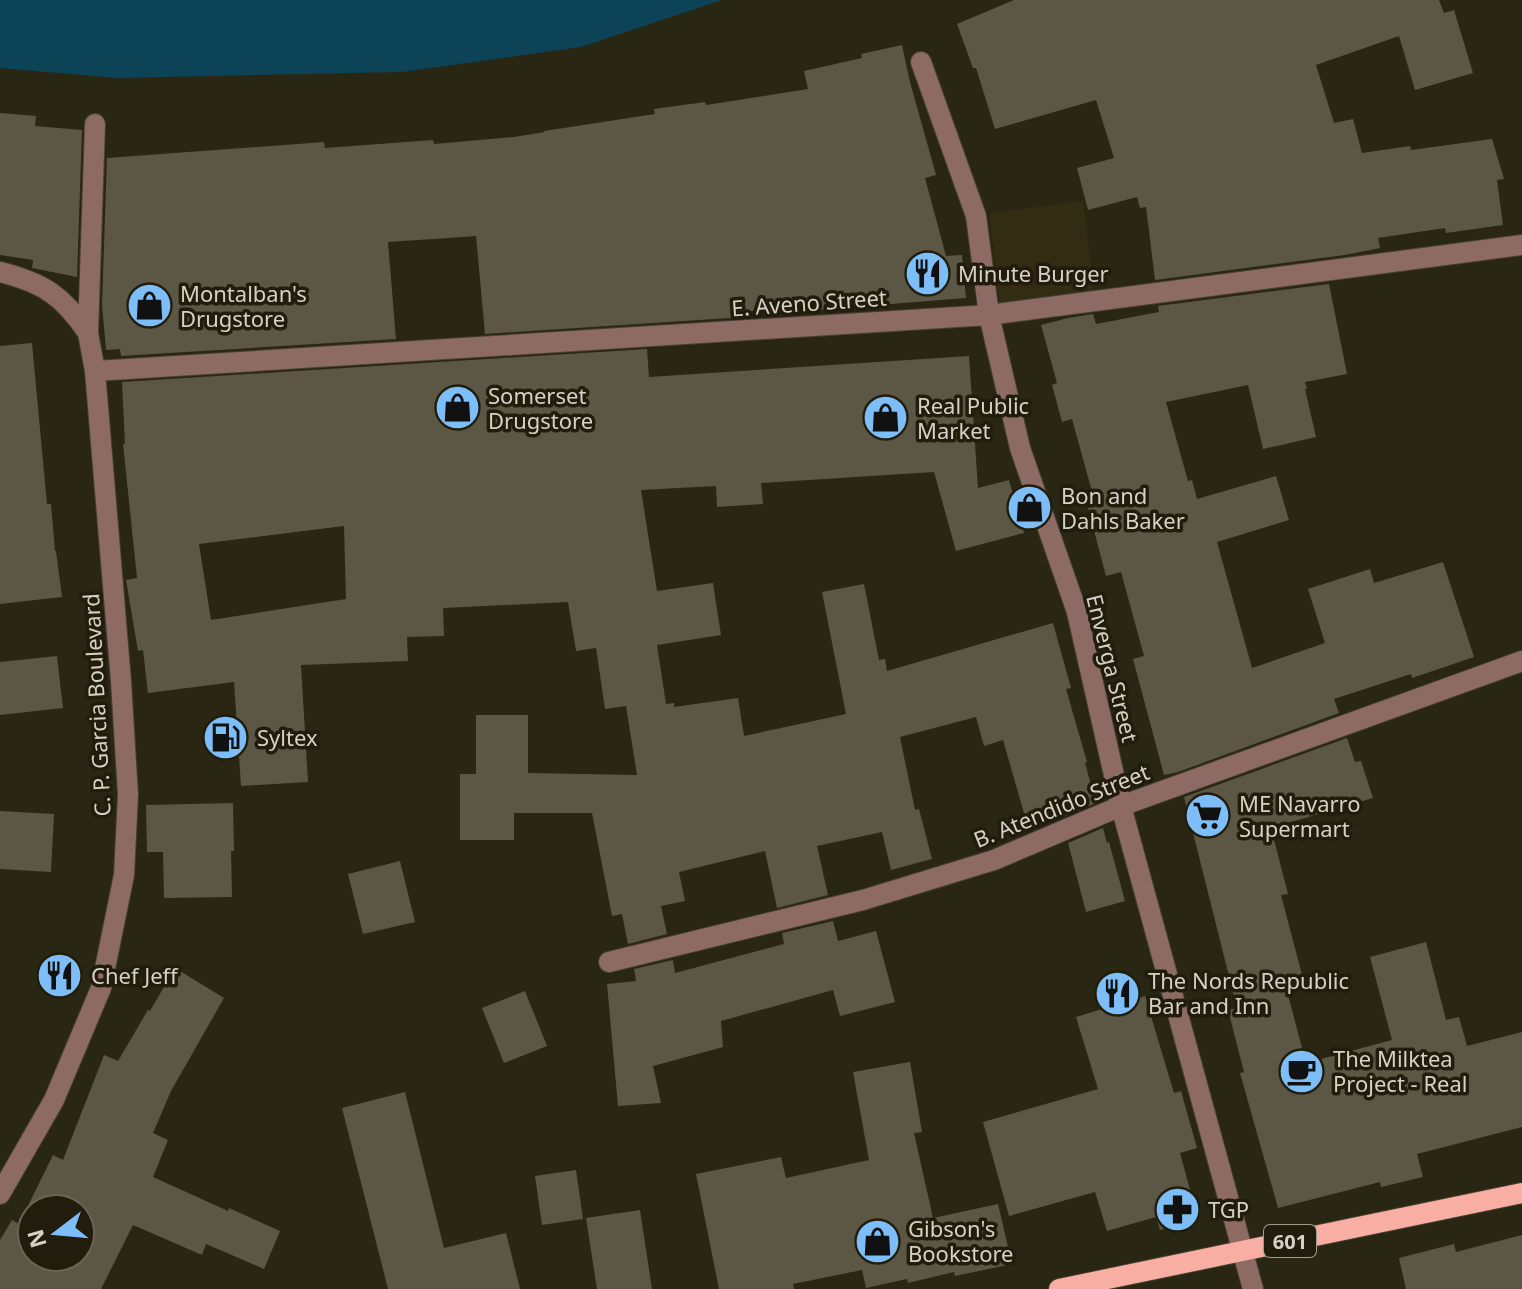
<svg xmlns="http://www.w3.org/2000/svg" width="1522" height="1289" font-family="'Noto Sans',sans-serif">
	<rect width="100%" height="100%" fill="#2a2614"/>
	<path fill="#322c13" d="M1083 201 1095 293 1000 305 989 213Z"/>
	<path fill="#0c4356" d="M0 0H722L581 47 402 72 117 78 0 68Z"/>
	<path fill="#5c5644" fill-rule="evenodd" d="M1014 0H1439L1444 13 1454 10 1473 73 1415 90 1399 36 1316 65 1334 123 1353 119 1362 153 1410 146 1411 150 1492 139 1504 179 1497 180 1503 225 1446 233 1445 228 1378 238 1380 248 1345 255 1155 280 1146 207 1140 208 1137 197 1088 210 1077 168 1114 158 1096 100 995 129 976 68H973L957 24Z
		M902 45 910 82 936 175 925 178 946 256 962 255 966 298 815 310 814 305 752 311 749 312V317H745L485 334 476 236 448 238 388 242 396 339 121 356 120 349 106 350 102 305 107 158 324 142 325 148 433 140 434 144 514 137 545 132 544 131 655 114 654 109 705 102 706 105 808 89 804 71 862 58 861 54Z
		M0 113 36 116 35 126 82 130 77 277 32 268 33 260 0 255Z
		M1329 284 1347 374 1305 382 1307 389H1305L1316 437 1263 449 1248 385 1166 402 1188 481 1192 480 1197 499 1276 476 1289 520 1217 542 1252 668 1325 643 1308 589 1370 569 1374 583 1443 562 1474 657 1412 678 1411 674 1334 699 1339 713 1178 772 1164 775 1133 659 1144 656 1121 572 1106 576 1088 508 1096 506 1072 419 1062 422 1052 385 1057 383 1041 325 1068 318 1093 314 1096 324 1159 312 1158 306Z
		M32 343 47 504H51L55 551H56L62 597 0 604V346Z
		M647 349 649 377 969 356 978 488 1009 480 1024 533 956 551 934 472 761 483 763 504 717 507 716 486 641 490 657 591 713 583 721 635 657 645 666 704 674 703V707L738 698 744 736 846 714 822 592 864 584 879 660 885 659 887 671 1053 623 1071 688 1066 689 1087 762 1085 763 1096 803 1056 820 1028 827 1003 740 984 746 976 717 900 737 915 810 919 809 932 859 891 870 882 832 817 846 828 895 777 908 765 851 679 872 685 901 661 906 667 934 628 944 622 914 612 916 592 813H514V840H460V774H476V715H528V773L637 775 626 706 605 709 596 648 576 651 568 602 443 608 444 636 407 637 408 661 301 665 308 782 241 786 234 682 148 693 143 650 138 651 126 580 137 578 123 444H125L122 382ZM344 526 346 599 211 620 199 544Z
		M57 656 63 708 0 715V662Z
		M1347 738 1355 762 1361 761 1373 798 1271 828 1288 894 1281 895 1305 986 1287 991 1306 1063 1392 1040 1370 957 1426 942 1446 1020 1459 1017 1467 1046 1522 1032V1127L1417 1154 1423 1177 1381 1187 1380 1182 1278 1208 1240 1073 1244 1072 1228 1010 1237 1008 1184 797Z
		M233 803 234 851H231L232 897 164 898 163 852H147L146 805Z
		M0 811 54 814 51 872 0 869Z
		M1103 828 1107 843 1109 842 1125 901 1086 912 1068 843Z
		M400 861 415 922 363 934 348 874Z
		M833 921 838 941 876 931 895 1002 840 1016 833 990 721 1021 723 1047 653 1066 661 1103 618 1106 607 984 636 981 634 969 673 960 675 973 784 944 782 933Z
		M175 968 224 998 171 1091 153 1133 168 1140 153 1177 228 1211 229 1208 280 1231 264 1269 206 1244 202 1255 133 1225 101 1289H0V1240L12 1220 19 1224 53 1155 63 1160 104 1055 118 1061 148 1010 150 1011ZM32 1209H80V1257H32Z
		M525 991 547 1046 504 1063 482 1008Z
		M1145 996 1174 1093 1181 1091 1197 1148 1180 1153 1198 1219 1160 1230 1156 1217 1107 1231 1095 1192 1009 1216 983 1122 1098 1089 1076 1017Z
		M910 1062 922 1132 914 1133 933 1218 998 1204 1012 1264 955 1276 954 1272 908 1283 907 1279 866 1288 862 1270 793 1284 794 1289H719L696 1174 781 1157 786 1178 869 1160 853 1072Z
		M405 1092 444 1248 506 1233 520 1289H388L342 1108Z
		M576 1170 583 1219 542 1225 535 1176Z
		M640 1210 652 1289H597L586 1218Z
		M1522 1235V1289H1406L1399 1258 1454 1244 1456 1252Z"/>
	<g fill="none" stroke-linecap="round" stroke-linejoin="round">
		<defs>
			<path id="minor" d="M921 62 976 216 989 315 1020 448 1077 612 1121 806 1253 1289
				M0 272C44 283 63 296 88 333
				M95 371 989 315 1522 245
				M609 962 863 900 994 860 1121 806 1522 661
				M0 1194 54 1100 101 988 124 875 128 795 121 681 95 371 88 333 95 124"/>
			<path id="major" d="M1059 1289 1522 1193"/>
		</defs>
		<use href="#minor" stroke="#454131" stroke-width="22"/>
		<use href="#major" stroke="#454131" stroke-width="22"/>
		<use href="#minor" stroke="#8e6a65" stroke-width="20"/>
		<use href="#major" stroke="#f8aea3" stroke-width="20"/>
	</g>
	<defs>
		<symbol id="restaurant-disc" viewBox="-11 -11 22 22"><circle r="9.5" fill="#7dbef9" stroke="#211c0b"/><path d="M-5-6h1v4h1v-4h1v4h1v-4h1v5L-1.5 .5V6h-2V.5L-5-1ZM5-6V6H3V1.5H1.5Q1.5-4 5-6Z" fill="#111"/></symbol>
		<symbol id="shop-disc" viewBox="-11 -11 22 22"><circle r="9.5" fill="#7dbef9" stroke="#211c0b"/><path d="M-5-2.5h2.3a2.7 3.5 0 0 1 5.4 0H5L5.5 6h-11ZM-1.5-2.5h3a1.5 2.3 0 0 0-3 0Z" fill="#111"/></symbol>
		<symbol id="fuel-disc" viewBox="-11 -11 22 22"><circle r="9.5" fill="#7dbef9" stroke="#211c0b"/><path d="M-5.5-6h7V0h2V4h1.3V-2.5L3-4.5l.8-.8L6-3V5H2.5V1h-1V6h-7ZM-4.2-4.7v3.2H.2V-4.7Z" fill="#111"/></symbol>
		<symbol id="supermarket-disc" viewBox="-11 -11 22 22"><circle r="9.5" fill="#7dbef9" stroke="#211c0b"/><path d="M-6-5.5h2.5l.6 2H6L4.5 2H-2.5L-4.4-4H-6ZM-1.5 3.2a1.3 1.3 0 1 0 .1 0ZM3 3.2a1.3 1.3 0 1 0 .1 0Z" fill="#111"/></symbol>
		<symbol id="cafe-disc" viewBox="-11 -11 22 22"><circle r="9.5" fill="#7dbef9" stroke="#211c0b"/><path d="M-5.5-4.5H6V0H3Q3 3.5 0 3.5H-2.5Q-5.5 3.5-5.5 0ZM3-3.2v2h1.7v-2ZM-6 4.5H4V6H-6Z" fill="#111"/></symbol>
		<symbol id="pharmacy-disc" viewBox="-11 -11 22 22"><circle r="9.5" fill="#7dbef9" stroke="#211c0b"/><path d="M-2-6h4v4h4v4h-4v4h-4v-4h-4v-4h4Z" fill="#111"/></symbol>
	</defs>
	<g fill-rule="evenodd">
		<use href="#restaurant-disc" x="902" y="248" width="51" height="51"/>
		<use href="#shop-disc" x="124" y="280" width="51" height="51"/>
		<use href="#shop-disc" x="432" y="382" width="51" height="51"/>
		<use href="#shop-disc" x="860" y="392" width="51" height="51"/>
		<use href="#shop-disc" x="1004" y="482" width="51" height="51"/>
		<use href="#fuel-disc" x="200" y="712" width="51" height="51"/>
		<use href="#supermarket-disc" x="1182" y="790" width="51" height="51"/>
		<use href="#restaurant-disc" x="34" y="950" width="51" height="51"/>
		<use href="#restaurant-disc" x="1092" y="968" width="51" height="51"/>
		<use href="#cafe-disc" x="1276" y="1046" width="51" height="51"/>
		<use href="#pharmacy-disc" x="1152" y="1184" width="51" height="51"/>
		<use href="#shop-disc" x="852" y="1216" width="51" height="51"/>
	</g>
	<g text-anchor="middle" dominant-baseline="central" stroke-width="7" stroke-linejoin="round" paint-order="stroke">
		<rect fill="#211c0b" stroke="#9e9b8f" stroke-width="2" x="1264" y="1225" width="52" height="32" rx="6"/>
		<g font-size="20" font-weight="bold" fill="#d4d1c7">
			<text x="1290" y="1241">601</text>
		</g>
		<g font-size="22" fill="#d4d1c7" stroke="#211c0b" text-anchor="start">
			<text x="958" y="273">Minute Burger</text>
			<text x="180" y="293">Montalban's<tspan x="180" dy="25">Drugstore</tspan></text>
			<text x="488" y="395">Somerset<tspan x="488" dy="25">Drugstore</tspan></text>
			<text x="917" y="405">Real Public<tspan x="917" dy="25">Market</tspan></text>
			<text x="1061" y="495">Bon and<tspan x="1061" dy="25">Dahls Baker</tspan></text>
			<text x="257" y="737">Syltex</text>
			<text x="1239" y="803">ME Navarro<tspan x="1239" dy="25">Supermart</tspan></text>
			<text x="91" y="975">Chef Jeff</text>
			<text x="1148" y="980">The Nords Republic<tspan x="1148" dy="25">Bar and Inn</tspan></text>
			<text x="1333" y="1058">The Milktea<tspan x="1333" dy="25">Project - Real</tspan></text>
			<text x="1208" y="1209">TGP</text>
			<text x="908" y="1228">Gibson's<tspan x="908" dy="25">Bookstore</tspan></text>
		</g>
		<g font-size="22" fill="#d4d1c7" stroke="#211c0b">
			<text transform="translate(809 302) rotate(-4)">E. Aveno Street</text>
			<text transform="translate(1113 668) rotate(76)">Enverga Street</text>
			<text transform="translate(96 705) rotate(-93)">C. P. Garcia Boulevard</text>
			<text transform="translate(1061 805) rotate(-22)">B. Atendido Street</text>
		</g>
	</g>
	<g transform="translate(56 1233) rotate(254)"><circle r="38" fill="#211c0b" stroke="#696456" stroke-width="2"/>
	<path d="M0-6L14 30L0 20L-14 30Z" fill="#7dbef9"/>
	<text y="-12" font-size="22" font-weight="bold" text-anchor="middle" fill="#d4d1c7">N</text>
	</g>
</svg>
